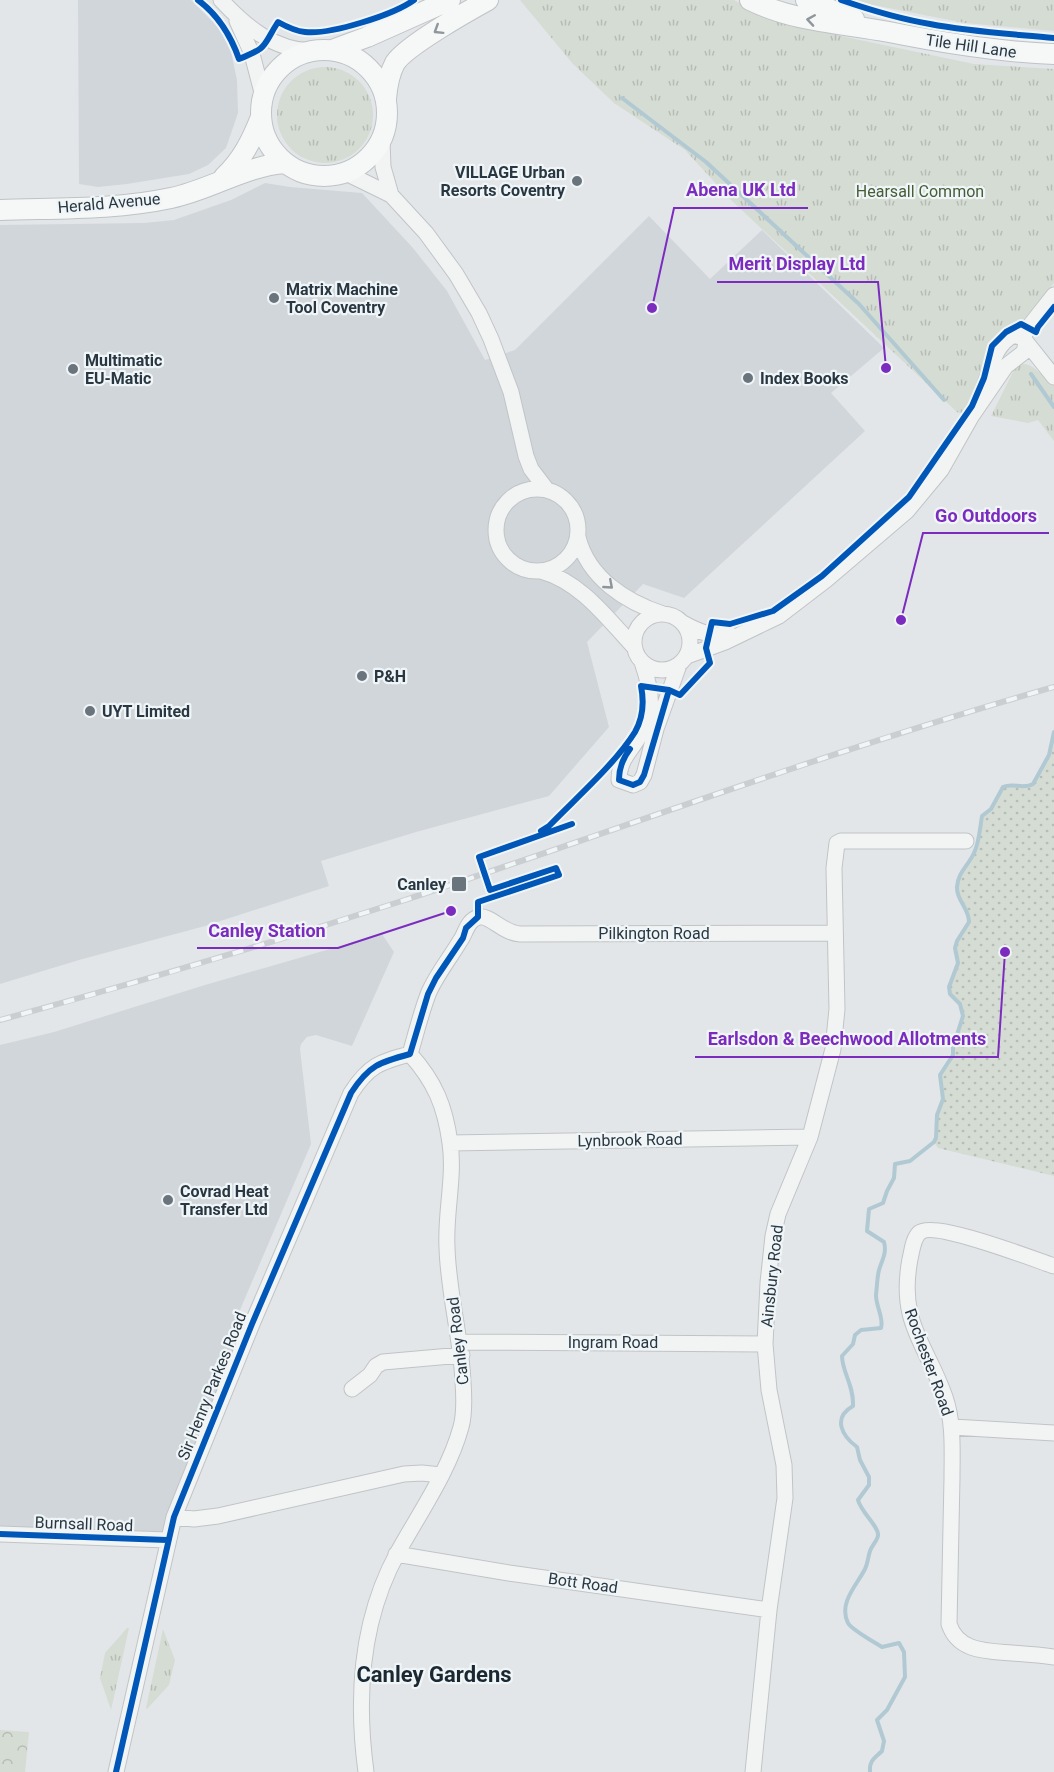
<svg xmlns="http://www.w3.org/2000/svg" width="1054" height="1772" font-family="Roboto,sans-serif">
	<defs>
		<pattern id="grass-tufts" width="24" height="20" patternUnits="userSpaceOnUse" patternTransform="scale(1.5)"><rect width="24" height="20" fill="#d5dcd3"/><path d="M3 7l-1-3M5 7V3M7 7l1-3M15 17l-1-3M17 17v-4M19 17l1-3" fill="none" stroke="#b7bdb6"/></pattern>
		<pattern id="forest-crowns" width="20" height="18" patternUnits="userSpaceOnUse" patternTransform="scale(1.5)"><rect width="20" height="18" fill="#d5dcd3"/><path d="M2 6a3 3 0 1 1 6 0M12 15a3 3 0 1 1 6 0" fill="none" stroke="#b7bdb6"/></pattern>
		<pattern id="garden-dots" width="8" height="8" patternUnits="userSpaceOnUse" patternTransform="scale(1.5)"><rect width="8" height="8" fill="#d5dcd3"/><path d="M2 2h.1M6 6h.1" fill="none" stroke="#b7bdb6" stroke-width="1.8" stroke-linecap="round"/></pattern>
	</defs>
	<rect width="100%" height="100%" fill="#e3e6e8"/>
	<path fill="#d1d6db" d="M78 0H191L219 28 231 52 237 80 238 113 226 148 208 165 189 174 127 184 98 187 79 184Z
		M265 183 290 187 362 193 413 248 447 291 485 360 515 350 649 216 710 279 762 230 884 348 831 393 865 431 684 598 643 584 587 642 609 727 549 796 416 832 321 861 329 886 205 926 79 960 0 984V225L144 223 174 220 231 200Z
		M382 934 394 952 352 1046 316 1035 307 1037 301 1044 300 1049 311 1144 237 1317 252 1324 167 1540 0 1534V1045L54 1032 205 985Z"/>
	<path fill="url(#grass-tufts)" d="M520 0H734L755 11 841 36 974 64 1054 69V283L1023 320 1004 331 994 341 988 353 983 376 970 405 963 414 957 412 731 200 685 150 614 103 573 64Z
		M856 0H1054V31L965 23 868 4Z
		M277 115a48 48 0 1 1 96 0a48 48 0 1 1-96 0Z
		M1054 361V441L1038 420 1028 423 991 416 1016 366C1026 361 1032 366 1040 373Z
		M127 1628H129L111 1710 100 1678 105 1653Z
		M163 1629 175 1660 169 1685 147 1709 146 1708Z"/>
	<path fill="url(#forest-crowns)" d="M0 1730 29 1732 25 1772H0Z"/>
	<path fill="url(#garden-dots)" d="M1054 732V1176L938 1148 934 1142 936 1138 937 1115 943 1099 940 1075 953 1056V1047L963 1016 960 1004 950 994 949 987 958 963 955 948 957 941 969 922C969 908 956 900 957 887 958 872 968 866 974 853 979 843 980 828 982 816L991 809 1003 787C1013 782 1023 790 1033 784L1049 754Z"/>
	<g fill="none" stroke-linecap="round" stroke-linejoin="round">
		<path stroke="#b1c9d3" stroke-width="4" d="M622 98 706 162 859 304 944 400
			M1031 374 1054 407
			M870 1772C869 1760 875 1758 882 1751L884 1741 877 1720 887 1710 905 1677 904 1652 899 1643 882 1647C874 1642 852 1630 848 1623 838 1603 857 1585 865 1569 868 1563 868 1557 870 1551 872 1545 878 1540 878 1535 879 1527 861 1512 858 1500L869 1485V1477L860 1460 857 1447C842 1436 832 1418 853 1406 854 1385 842 1372 842 1356L853 1344 855 1335 861 1330 881 1328C884 1318 876 1307 876 1295 877 1287 877 1278 879 1270 882 1260 887 1253 884 1242L867 1231 869 1209 883 1203 887 1191 894 1178 895 1164 910 1161 934 1142 936 1138 937 1115 943 1099 940 1075 953 1055V1047L963 1016 960 1004 950 994 949 987 958 963 955 948 957 941 969 922C969 908 956 900 957 887 958 872 968 866 974 853 979 843 980 828 982 816L991 809 1003 787C1013 782 1023 790 1033 784L1049 755 1054 732"/>
		<defs>
			<path id="minor" d="M221 0C246 27 274 50 312 51
				M237 21 252 54 264 100
				M382 140 383 167 391 195
				M346 173 391 195 426 233 456 274 479 313 491 339 511 392 526 456 531 469 547 490
				M1023 338 1028 328 1054 295
				M983 389C991 371 993 345 1014 335L1023 338 1054 377
				M496 530a41 41 0 1 1 82 0a41 41 0 1 1-82 0Z
				M578 537C588 578 626 602 663 614
				M541 571C581 582 607 618 634 647
				M634 642a28 28 0 1 1 56 0a28 28 0 1 1-56 0Z
				M683 623C699 632 712 637 731 635
				M687 656 725 642 779 616 826 580 907 511 941 470 971 417 1006 366 1024 352 1026 343
				M642 662C654 697 655 715 633 746 625 757 619 765 619 780L633 785 640 782 644 775 656 729 679 665
				M410 1054C416 1034 421 1012 429 992 437 974 450 958 460 941 466 933 467 920 479 917 490 915 503 933 520 934L835 933
				M450 1143 810 1137
				M1054 1266C1033 1259 933 1220 919 1233 913 1239 912 1251 910 1259 898 1323 926 1343 945 1397 954 1423 952 1451 952 1478 951 1527 950 1575 949 1624 958 1652 987 1651 1012 1653 1026 1654 1040 1655 1054 1657
				M461 1342 765 1344
				M352 1389 370 1375 376 1366 383 1362 462 1355
				M952 1427 1054 1433
				M174 1517 194 1519 218 1516 404 1474 422 1473 441 1475
				M0 1534 167 1540
				M396 1554 509 1573 769 1610
				M116 1772 174 1517 252 1324 351 1093C369 1065 380 1062 410 1054
				M366 1772C356 1698 361 1619 398 1552 420 1512 449 1471 461 1427 465 1413 464 1396 463 1382 461 1336 448 1292 447 1247 445 1213 455 1177 450 1143 445 1106 435 1082 410 1054
				M753 1772 769 1610 785 1498 784 1465 769 1390 765 1344 768 1283 773 1236 778 1214 810 1137 833 1049 837 1009 834 868 837 843 841 841H966"/>
			<path id="major" d="M750 0C794 22 842 23 889 32 944 43 998 52 1054 54
				M806 0 854 19
				M332 50 367 37 450 0
				M261 113a63 63 0 1 1 126 0a63 63 0 1 1-126 0Z
				M386 99C387 87 389 74 395 63 406 46 468 11 488 0
				M224 177C242 160 252 140 261 117
				M0 210C57 208 115 210 171 198 210 190 245 166 285 163"/>
		</defs>
		<use href="#minor" stroke="#c1c4c6" stroke-width="17"/>
		<use href="#major" stroke="#bfc3c6" stroke-width="22"/>
		<use href="#minor" stroke="#f2f4f4" stroke-width="15"/>
		<use href="#major" stroke="#f6f7f7" stroke-width="20"/>
		<defs>
			<path id="rail" d="M0 1020C136 983 271 943 405 900 621 829 834 749 1054 687"/>
		</defs>
		<use href="#rail" stroke="#cbced0" stroke-width="6"/>
		<use href="#rail" stroke="#f0f5f7" stroke-width="4" stroke-dasharray="11" stroke-linecap="butt"/>
		<defs>
			<path id="cycleway" d="M198 0C218 15 231 36 239 59 269 47 262 47 278 22 287 27 295 31 305 32 330 35 393 15 414 0
				M841 0C870 10 900 19 930 24 971 32 1013 34 1054 38
				M630 749C623 758 619 768 619 780L633 785 640 782 644 775 669 690
				M541 831 549 826C576 798 615 764 635 732 643 718 644 701 641 686L669 690 680 695 710 663 706 648 712 622 730 624 773 611 822 576 909 497 972 406 984 378 992 346 1006 332 1021 324 1036 332 1038 327 1054 307
				M0 1534 167 1540
				M116 1772 174 1517 252 1324 351 1093C369 1065 380 1062 410 1054L428 994 436 978 463 938 466 928 478 917V902L559 875 556 868 490 890 479 857 572 824"/>
		</defs>
		<use href="#cycleway" stroke="#f0f5f7" stroke-width="10"/>
		<use href="#cycleway" stroke="#0057b8" stroke-width="6"/>
	</g>
	<defs><path id="oneway-chevron" d="M-2-3.5L2.5 0L-2 3.5" fill="none" stroke-width="1.6" stroke-linecap="round" stroke-linejoin="round" transform="scale(1.5)"/></defs>
	<g stroke="#90979c">
		<use href="#oneway-chevron" transform="translate(811 20) rotate(-171)"/>
		<use href="#oneway-chevron" transform="translate(438 30) rotate(148)"/>
	</g>
	<use stroke="#8e969b" href="#oneway-chevron" transform="translate(609 585) rotate(41)"/>
	<g fill="#6a747c" stroke="#f0f5f7" stroke-width="2">
		<circle cx="577" cy="181" r="6"/>
		<circle cx="274" cy="298" r="6"/>
		<circle cx="73" cy="369" r="6"/>
		<circle cx="748" cy="378" r="6"/>
		<circle cx="362" cy="676" r="6"/>
		<circle cx="90" cy="711" r="6"/>
		<rect x="451" y="876" width="16" height="16" rx="3"/>
		<circle cx="168" cy="1200" r="6"/>
	</g>
	<g text-anchor="middle" dominant-baseline="central" stroke-width="4.5" stroke-linejoin="round" paint-order="stroke">
		<g font-size="16" fill="#293742" stroke="#f0f5f7">
			<text transform="translate(971 46) rotate(8)">Tile Hill Lane</text>
			<text transform="translate(109 203) rotate(-5)">Herald Avenue</text>
			<text x="654" y="933">Pilkington Road</text>
			<text transform="translate(630 1140) rotate(-1)">Lynbrook Road</text>
			<text transform="translate(772 1276) rotate(-84)">Ainsbury Road</text>
			<text transform="translate(458 1341) rotate(-97)">Canley Road</text>
			<text x="613" y="1342">Ingram Road</text>
			<text transform="translate(929 1362) rotate(70)">Rochester Road</text>
			<text transform="translate(212 1386) rotate(-68)">Sir Henry Parkes Road</text>
			<text transform="translate(84 1524) rotate(2)">Burnsall Road</text>
			<text transform="translate(583 1583) rotate(8)">Bott Road</text>
		</g>
		<g font-size="16" font-weight="bold" fill="#293742" stroke="#f0f5f7" text-anchor="start">
			<text x="565" y="172" text-anchor="end">VILLAGE Urban<tspan x="565" dy="18">Resorts Coventry</tspan></text>
			<text x="286" y="289">Matrix Machine<tspan x="286" dy="18">Tool Coventry</tspan></text>
			<text x="85" y="360">Multimatic<tspan x="85" dy="18">EU-Matic</tspan></text>
			<text x="760" y="378">Index Books</text>
			<text x="374" y="676">P&amp;H</text>
			<text x="102" y="711">UYT Limited</text>
			<text x="446" y="884" text-anchor="end">Canley</text>
			<text x="180" y="1191">Covrad Heat<tspan x="180" dy="18">Transfer Ltd</tspan></text>
		</g>
		<g font-size="16" fill="#465d36" stroke="#f0f5f7">
			<text x="920" y="191">Hearsall Common</text>
		</g>
		<g font-size="22" font-weight="bold" fill="#1b2832" stroke="#f0f5f7">
			<text x="434" y="1674">Canley Gardens</text>
		</g>
	</g>
	<path fill="none" stroke="#7b2cbf" stroke-width="2" d="M652 308L674 208H808M886 368L878 282H717M901 620L923 533H1049M451 911L338 948H197M1005 952L998 1057H695"/>
	<g fill="#7b2cbf" stroke="#f0f5f7" stroke-width="2">
		<circle cx="652" cy="308" r="6"/>
		<circle cx="886" cy="368" r="6"/>
		<circle cx="901" cy="620" r="6"/>
		<circle cx="451" cy="911" r="6"/>
		<circle cx="1005" cy="952" r="6"/>
	</g>
	<g font-size="18" text-anchor="middle" font-weight="bold" fill="#7b2cbf" stroke="#f0f5f7" stroke-width="4.5" stroke-linejoin="round" paint-order="stroke">
		<text x="741" y="196">Abena UK Ltd</text>
		<text x="797" y="270">Merit Display Ltd</text>
		<text x="986" y="522">Go Outdoors</text>
		<text x="267" y="937">Canley Station</text>
		<text x="847" y="1045">Earlsdon &amp; Beechwood Allotments</text>
	</g>
</svg>
